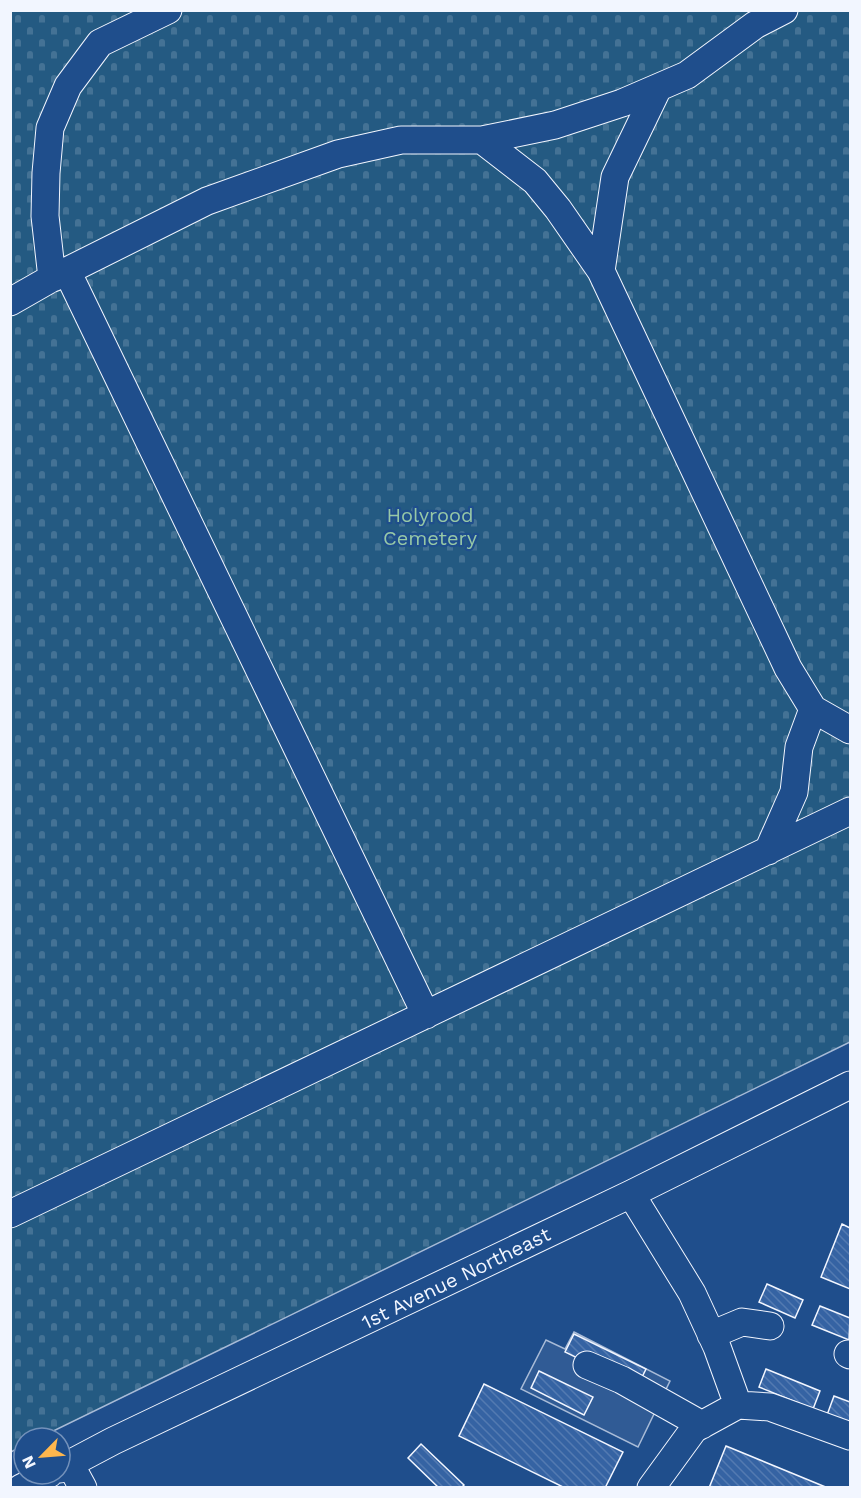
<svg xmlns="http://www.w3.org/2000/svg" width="861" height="1498" font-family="'Work Sans',sans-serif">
	<defs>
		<pattern id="cemetery-stones" width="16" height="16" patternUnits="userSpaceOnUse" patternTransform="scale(1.5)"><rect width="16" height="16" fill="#245a82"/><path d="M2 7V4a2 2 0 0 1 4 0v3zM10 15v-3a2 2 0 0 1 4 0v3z" fill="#447295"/></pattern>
		<pattern id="building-back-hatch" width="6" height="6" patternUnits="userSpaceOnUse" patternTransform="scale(1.5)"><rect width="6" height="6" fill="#3563a3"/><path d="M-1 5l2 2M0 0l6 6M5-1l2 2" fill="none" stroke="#537ab1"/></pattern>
	</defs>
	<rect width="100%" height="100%" fill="#1f4e8c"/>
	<path fill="url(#cemetery-stones)" stroke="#a8bbd7" stroke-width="1.5" d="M11 11H850V1042L39 1438H24V1445L11 1452Z"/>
	<path fill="#305b95" stroke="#a8bbd7" stroke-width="1.5" d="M574 1332 670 1381 638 1447 521 1389 546 1340 565 1349Z"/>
	<path fill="url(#building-back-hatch)" stroke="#f2f6ff" stroke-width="1.5" d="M842 1224 850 1228V1289L821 1277Z
		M767 1284 803 1300 795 1318 759 1302Z
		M820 1306 850 1318 849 1340 812 1325Z
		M574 1334 646 1369 637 1387 565 1352Z
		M766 1369 820 1391 813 1409 759 1387Z
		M539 1371 593 1397 584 1415 531 1388Z
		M484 1384 623 1452 605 1488H565L459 1436Z
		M834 1396 850 1402V1423L827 1415Z
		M421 1444 464 1485 461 1488H439L408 1458Z
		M726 1446 828 1488H709Z"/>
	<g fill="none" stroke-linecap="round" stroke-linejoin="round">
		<defs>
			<path id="minor" d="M658 88 615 177 601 271 788 668 813 709 850 730
				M482 140 535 181 558 209 601 271
				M67 271 426 1015
				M53 278 207 201 338 154 401 140H482L555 125 622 103 687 75 755 25 784 10
				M10 302 52 278 45 216 46 173 50 128 68 86 100 43 168 10
				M768 851 794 792 799 747 813 709
				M631 1194 692 1293 717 1347 738 1405
				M10 1214 850 811
				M711 1335 742 1322 770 1326
				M848 1354 850 1355
				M587 1365 622 1380 702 1425
				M70 1464 83 1488
				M60 1469 113 1441 631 1194 850 1085
				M21 1488 49 1474
				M651 1488 694 1429 738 1405 770 1407 850 1436"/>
		</defs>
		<use href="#minor" stroke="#f2f6ff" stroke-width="29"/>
		<use href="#minor" stroke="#1f4e8c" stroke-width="27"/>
	</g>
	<g text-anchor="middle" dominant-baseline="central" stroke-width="4.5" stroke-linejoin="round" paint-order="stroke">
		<g font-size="20" fill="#97c8a6" stroke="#1f4e8c">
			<text x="430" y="515">Holyrood<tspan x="430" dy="23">Cemetery</tspan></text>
		</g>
		<g font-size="20" fill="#f2f6ff" stroke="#1f4e8c">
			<text transform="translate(456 1278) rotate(-26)">1st Avenue Northeast</text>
		</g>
	</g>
	<rect width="861" height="1498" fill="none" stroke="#f2f6ff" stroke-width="24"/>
	<g transform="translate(42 1456) rotate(245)"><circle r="28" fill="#1f4e8c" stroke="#7391ba" stroke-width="1.5"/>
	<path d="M0-4.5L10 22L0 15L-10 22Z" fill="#ffb74d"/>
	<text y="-9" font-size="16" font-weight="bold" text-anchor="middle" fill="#f2f6ff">N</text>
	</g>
</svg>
